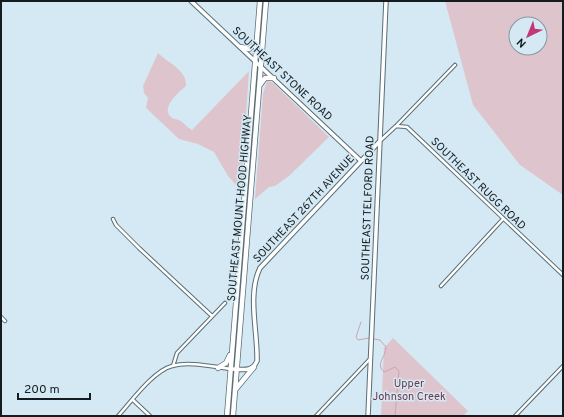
<svg xmlns="http://www.w3.org/2000/svg" width="564" height="417" font-family="Overpass,sans-serif">
	<rect width="100%" height="100%" fill="#d4e9f3"/>
	<path fill="#dec5cd" fill-rule="evenodd" d="M445 1H563V195L520 165 473 105ZM516 24H540V48H516Z
		M158 53C168 63 187 70 186 86 180 91 160 108 171 117 174 120 180 119 182 122 186 125 188 128 192 130L249 71 242 177 236 185 228 176 214 152 198 144 179 139 146 108 148 98 144 93 143 86Z
		M267 81 272 82 329 137 289 176 275 186 269 187 255 199 263 94Z
		M393 338 468 411 463 416H381L384 348Z"/>
	<g fill="none" stroke-linecap="round" stroke-linejoin="round">
		<path stroke="#caa4b0" stroke-width="1" d="M361 322 356 337 358 340 369 338
			M374 339 380 340 386 347C386 357 375 364 384 372L395 367 399 371 395 416"/>
		<defs>
			<path id="street" d="M397 125 455 65
				M381 140 396 126 407 127 563 275
				M113 219 116 225 139 248 212 316
				M441 286 503 219
				M1 317 5 321
				M173 366 177 353 225 303
				M133 400 150 416
				M118 416C131 402 153 371 172 366 190 361 213 367 231 369
				M316 416 370 359
				M515 416 563 366"/>
			<path id="secondary" d="M191 1 361 161
				M231 369C241 369 252 373 257 361 258 333 247 294 260 268L380 141
				M368 416 386 1"/>
			<path id="highway" d="M241 47 249 49 256 43
				M260 85 265 78H274
				M218 368 226 363 230 355
				M235 390 254 367
				M227 416 260 1
				M233 416 266 1"/>
		</defs>
		<use href="#street" stroke="#5b6d76" stroke-width="4.5"/>
		<use href="#secondary" stroke="#5b6d76" stroke-width="5.5"/>
		<use href="#highway" stroke="#5b6d76" stroke-width="6"/>
		<use href="#street" stroke="#fff" stroke-width="2.5"/>
		<use href="#secondary" stroke="#fff" stroke-width="3.5"/>
		<use href="#highway" stroke="#fff" stroke-width="4.5"/>
	</g>
	<g text-anchor="middle" dominant-baseline="central" stroke-width="3" stroke-linejoin="round" paint-order="stroke">
		<g font-size="11" fill="#151c20" stroke="#d4e9f3">
			<text transform="translate(282 74) rotate(43)">SOUTHEAST STONE ROAD</text>
			<text transform="translate(478 184) rotate(44)">SOUTHEAST RUGG ROAD</text>
			<text transform="translate(240 208) rotate(-85)">SOUTHEAST MOUNT HOOD HIGHWAY</text>
			<text transform="translate(368 208) rotate(-88)">SOUTHEAST TELFORD ROAD</text>
			<text transform="translate(304 209) rotate(-47)">SOUTHEAST 267TH AVENUE</text>
		</g>
		<g font-size="11" fill="#6d394d" stroke="#d4e9f3">
			<text x="409" y="384">Upper<tspan x="409" dy="13">Johnson Creek</tspan></text>
		</g>
	</g>
	<rect width="564" height="417" fill="none" stroke="#151c20" stroke-width="4"/>
	<g transform="translate(528 36) rotate(223)"><circle r="19" fill="#d4e9f3" stroke="#88979f"/>
	<path d="M0-3L7 15L0 10L-7 15Z" fill="#c03977"/>
	<text y="-6" font-size="11" font-weight="bold" text-anchor="middle" fill="#151c20">N</text>
	</g>
	<path d="M18 393v6h72v-6" fill="none" stroke="#151c20" stroke-width="2"/>
	<text x="24" y="393" font-size="12" fill="#151c20" stroke="#d4e9f3" stroke-width="3" paint-order="stroke">200 m</text>
</svg>
